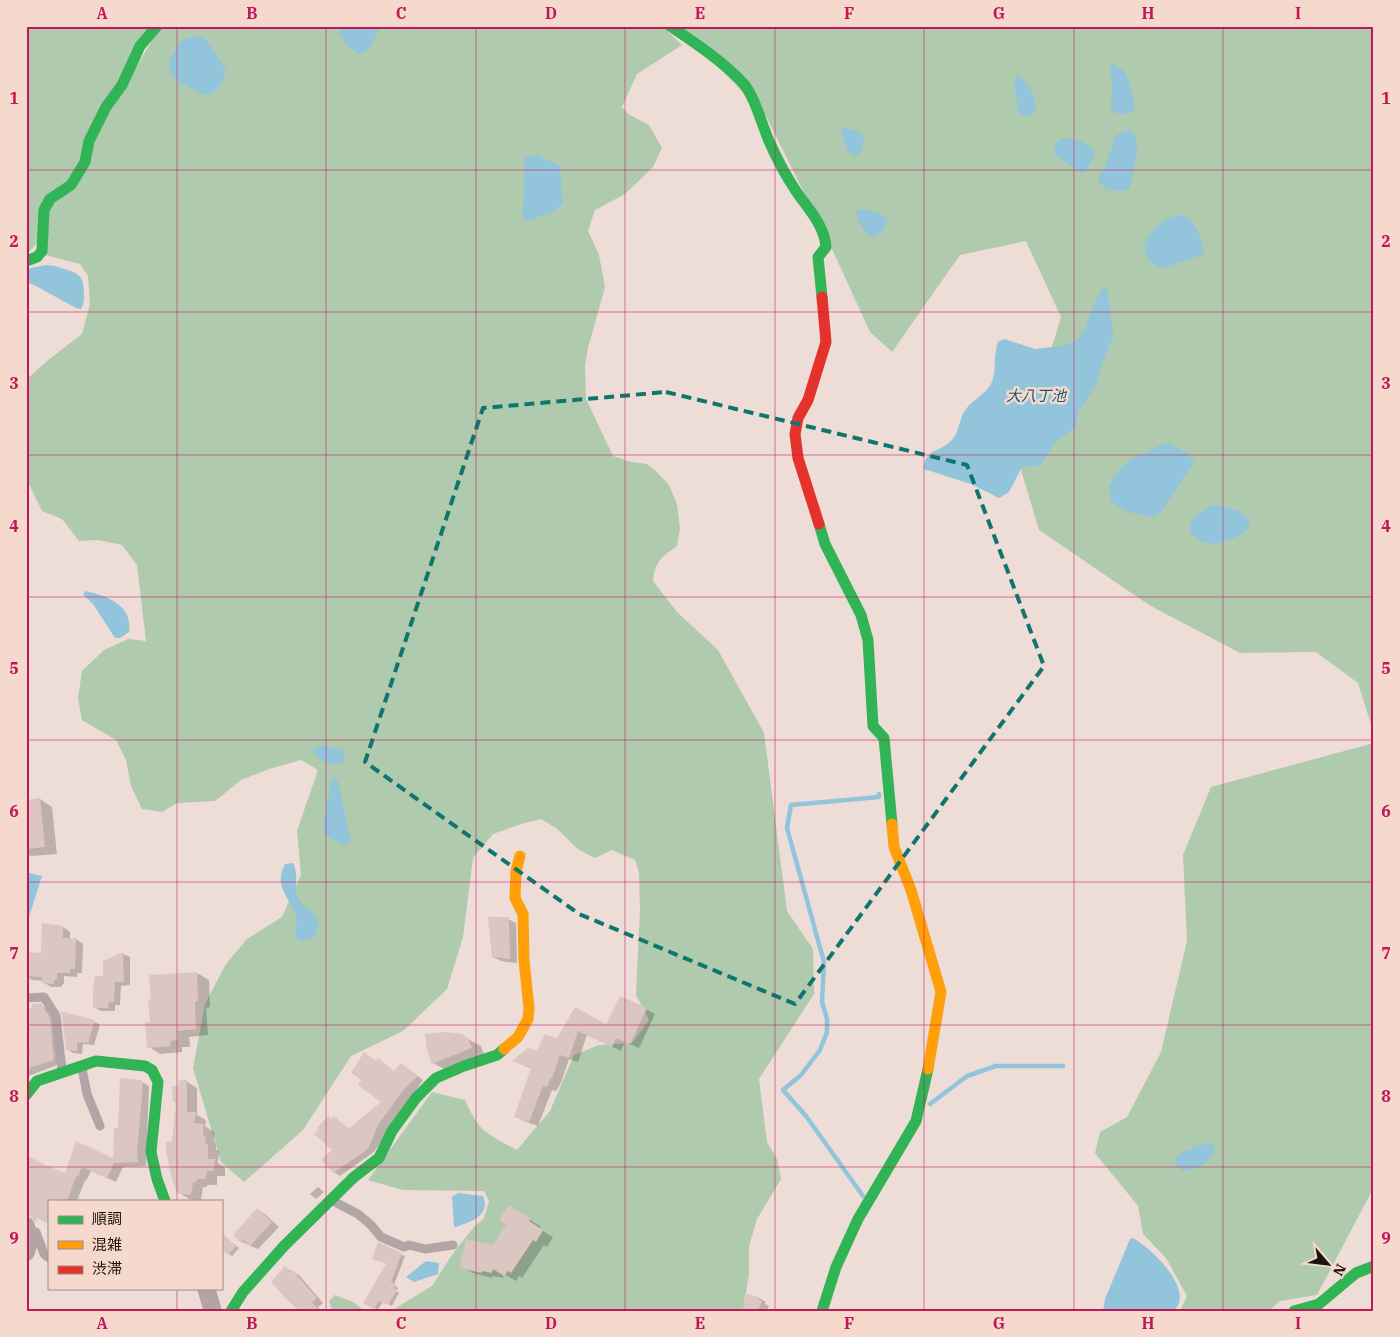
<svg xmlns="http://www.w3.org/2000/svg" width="1400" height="1337" font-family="'IBM Plex Serif','Noto Sans JP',serif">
	<rect width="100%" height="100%" fill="#edddd6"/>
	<path fill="#afcaad" d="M26 26H151L38 242 26 255Z
		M161 26H662L682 45 637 74 622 107 628 114 649 125 662 148 653 167 625 194 595 210 588 231 599 255 605 287 588 348 585 366 586 399 613 456 631 462 647 464 656 471 669 485 677 504 680 529 677 546C661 557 655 562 653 581L677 612 718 650 764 733 787 911 813 949 814 994 759 1079 767 1142 777 1159 781 1179 757 1219 749 1246V1274L744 1304 747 1311H386L396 1308 432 1286 454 1252 474 1227 484 1218 489 1201 484 1191 403 1190 368 1180 432 1092 465 1100C479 1132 487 1134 517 1150L550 1111 574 1055 599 1045 632 1043 649 1020 636 995 640 910 639 873 635 860 612 850 595 858 579 850 556 828 541 819 521 824 493 834 473 858 463 937 447 989 403 1031 351 1056 303 1130 244 1182 221 1162 193 1068 205 1004 226 964 247 939 282 917 301 875 297 831 318 770 301 760 269 769 241 780 215 801 177 803 162 812 142 809 131 786 126 760 116 740 82 720 78 698 82 671 104 650 128 639 146 641 137 565 122 545 98 540 79 541 62 519 42 511 26 478V380L47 361 82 334 90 304 88 276 80 264 45 255 49 210Z
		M679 26H1374V734L1358 683 1316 652 1240 653 1149 605 1039 530 1018 460 1061 317 1026 241 960 255 892 352 870 332 832 249 766 116Z
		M1374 743V1187L1317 1295 1280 1301 1269 1311H1180L1187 1296 1166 1258 1143 1234 1138 1206 1095 1153 1100 1132 1127 1117 1161 1052 1187 941 1183 855 1211 787Z
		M335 1295 353 1302 365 1311H332L329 1301Z"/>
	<path fill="#92c4db" d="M336 26H381L369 50 360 54 348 47Z
		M199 36 206 39 226 70C223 82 218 94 205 95 174 80 155 75 183 39Z
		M1112 64C1115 66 1120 67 1123 70 1129 76 1135 102 1134 110 1127 115 1117 116 1111 110L1112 82 1110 66Z
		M1018 76C1029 81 1036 99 1036 110 1032 116 1026 117 1019 114L1018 110 1014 80 1015 77Z
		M847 128 862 134 864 140 860 154 855 156 848 152 840 129Z
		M1128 130C1145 134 1133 173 1130 186L1128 190C1117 192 1102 191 1098 179L1105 167 1116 135Z
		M1064 138 1083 142 1093 149 1094 156 1085 172 1082 173 1066 163 1054 153 1055 143Z
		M536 155 560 166 563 203 556 210 529 221 524 219 523 215 525 157Z
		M861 210C872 210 882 212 888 221L882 232 873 237C864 234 858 221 856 212Z
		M1181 215C1196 220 1202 238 1204 252L1202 255 1163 268C1150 266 1146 256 1144 245 1152 230 1163 217 1181 215Z
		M46 265C52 265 56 266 61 268 78 273 84 274 84 294 84 300 84 303 81 309L76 308 34 285 26 282V269Z
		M1105 288 1107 290 1113 330 1112 340 1101 367 1098 380 1085 403 1079 410 1075 428 1055 442 1041 465 1022 467 1009 492 999 498 971 484 924 469C924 449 941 452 952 440 960 431 959 418 966 409 973 399 985 395 991 384 997 372 993 355 998 342L1004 339 1035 349 1060 346 1072 343 1078 339 1083 333 1092 309 1102 289Z
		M1165 443H1169L1189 454 1194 462 1162 511 1154 517 1131 513 1115 505 1111 501 1109 487 1119 469 1130 460Z
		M1214 505C1227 506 1249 511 1250 526 1240 537 1222 546 1207 543 1201 542 1195 537 1190 533 1187 519 1203 510 1214 505Z
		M86 591C107 596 133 605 129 632L120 638H115L93 604 83 594Z
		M322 745 343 750 345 757 343 763 332 765 319 758 313 752 316 748Z
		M334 777 338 781 351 842 343 845 326 836 323 830 331 782Z
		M293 863C299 874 294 884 297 895 303 914 328 910 314 938L302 941 295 937C295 931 298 923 296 917 290 897 273 887 285 864Z
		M26 872 42 876 27 923H26Z
		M1206 1143 1212 1145 1215 1148C1212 1163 1197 1168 1184 1171L1177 1167 1176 1158 1183 1152Z
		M458 1193 483 1196C491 1216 470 1222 456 1227H454L452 1197Z
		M1133 1238C1150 1247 1196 1290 1174 1311H1103L1105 1299 1130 1239Z
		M426 1261 439 1263 438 1274 414 1282 406 1277Z"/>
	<path fill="#0003" d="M40 799 52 807 57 854 31 856 26 854V801Z
		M508 919 516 923 517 963 501 961 493 957Z
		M63 927 70 932V939H76L83 944 82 973H77V977L64 976V983L61 987H51L43 982V981L32 980 26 976V957L42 954Z
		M123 954 130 957V985L121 986 120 1005H115V1011H101L94 1007 105 977 104 962Z
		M197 973 209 980 210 1007 206 1008 208 1035 189 1037 190 1047H182V1052L160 1054 149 1047 151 1023Z
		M40 1005 48 1009 57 1023 60 1064 26 1077V1011Z
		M575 1008 607 1026 646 1009 655 1014 639 1048 625 1042 621 1051 587 1035 578 1062 569 1059 561 1083 556 1091 552 1090 538 1126 524 1121 515 1116 532 1069 514 1061 538 1053 558 1039Z
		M63 1013 95 1022 100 1025 94 1045 83 1044 82 1054 73 1053 67 1049Z
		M462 1036 481 1046 484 1055 446 1070 433 1063Z
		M377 1062 395 1072 407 1068 423 1080 374 1152 340 1176 334 1172V1150L328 1117 332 1120 334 1117 349 1129 383 1101Z
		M140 1081 149 1086 146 1166 123 1167 116 1182 91 1171 86 1181 85 1180 77 1201H49L26 1207 66 1174 77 1142 114 1160 119 1129Z
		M186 1081 197 1088V1115L206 1120 205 1126 214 1132V1142L216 1144V1150L219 1151 218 1163 225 1167V1176H217V1185H207V1187H203L201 1200 189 1199 178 1192 173 1142 177 1103 174 1101 179 1087Z
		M318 1187 324 1192 316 1199 310 1194Z
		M257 1210 265 1214 279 1227 258 1249 242 1242 234 1235Z
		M520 1213 541 1227 539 1229 553 1237 547 1247 544 1245 522 1278 519 1276 516 1281 504 1274 503 1278 492 1276V1278L473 1273 462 1267 493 1246Z
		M225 1237 239 1248 232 1256 221 1248Z
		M379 1244 405 1256 394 1285 398 1288 396 1291 399 1293 392 1306 383 1301 378 1310 364 1302 388 1264Z
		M285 1268 299 1275 323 1303 318 1307 322 1311H301Z
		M748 1295 759 1298 766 1302 765 1304 769 1306 767 1311H743Z"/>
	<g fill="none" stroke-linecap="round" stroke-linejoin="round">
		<path stroke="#92c4db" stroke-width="4.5" d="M930 1104 967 1076 996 1066H1063
			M863 1196 806 1116 783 1090 801 1075 820 1050 827 1032V1019L822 1002 824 962 787 828 791 805 879 797V794"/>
	</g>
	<path fill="#dcc6c1" d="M40 798 45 847 26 849V800Z
		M488 917H509L510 959 492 957Z
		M42 923 63 926V938H76L75 969H70V973H57V979L54 981V984L42 983V977L26 976V952L41 953Z
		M123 952 124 982H115L114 1002H109L108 1008H93V990L95 976H103V961Z
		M197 972 198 1001H195L196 1029 177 1031 178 1040 170 1041 171 1046 147 1048 145 1022H150L148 1001 151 998 149 975Z
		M620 996 647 1008 630 1044 616 1038 612 1047 578 1031 569 1058 560 1055 552 1078H551L547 1087 543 1086 529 1122 514 1117 531 1068 512 1061 528 1048 537 1051 545 1034 557 1038 575 1007 606 1024Z
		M41 1003 50 1018 54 1060 32 1067 26 1072V1056L30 1055 26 1026V1009L32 1008V1004Z
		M60 1011 95 1020 88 1043 77 1042V1051L66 1050 62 1015Z
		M445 1032 462 1034 468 1038 472 1048 432 1064 427 1050 425 1034Z
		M364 1052 376 1061 378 1058 394 1071 401 1063 418 1076 404 1089 378 1125 368 1149 333 1173 321 1160 332 1150 314 1134 319 1129 317 1128 328 1116 331 1119 334 1116 348 1129 381 1102 358 1085 361 1080 351 1073Z
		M120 1078 141 1080 143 1085 137 1151 138 1162 114 1163 107 1178 82 1167 78 1177 76 1176 67 1201H49V1224L37 1218 36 1222 30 1216H26V1155L45 1165 65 1173 76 1141 113 1158 114 1128H118Z
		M179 1080H187V1112H196L194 1123 204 1124 203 1136H206L205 1144H208V1159H215L214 1171H207L206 1179H197L196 1182H193L191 1195 177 1193 171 1175 166 1151V1142L172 1141 176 1101H173L172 1086H178Z
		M509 1205 531 1219 529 1221 543 1230 536 1242 533 1240 511 1273 508 1271 504 1276 493 1269 492 1273 482 1271 481 1273 461 1268 460 1266 466 1239 493 1245 506 1225 499 1220Z
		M257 1208 272 1222 250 1246 243 1240 241 1243 233 1235Z
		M221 1232 236 1246 228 1255 221 1249Z
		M378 1242 402 1253 391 1282 395 1284 394 1288 397 1290 388 1305 379 1301 374 1309 363 1303 386 1264 372 1259Z
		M285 1266 290 1272 292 1270 317 1298 312 1302 320 1311H299L289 1301V1302L271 1282Z
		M747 1294 759 1297 758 1299 762 1301 758 1311H742Z"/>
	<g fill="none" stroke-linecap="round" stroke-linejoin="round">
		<path stroke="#b2a5a6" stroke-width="9" d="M26 998 44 997 56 1016 62 1070
			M82 1068 87 1094 100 1126
			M333 1201 358 1214 371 1225 381 1237 404 1247 409 1245 425 1249 453 1245
			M28 1230 36 1232 44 1254 49 1258"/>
		<path stroke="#b2a5a6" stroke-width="18" d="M26 1226 29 1242 26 1252
			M206 1288 213 1311"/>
		<path stroke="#30b455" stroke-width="11" d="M670 26C695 43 721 60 742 82 754 94 762 125 769 141 776 157 786 176 796 191 808 209 824 224 826 247L818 257 822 297
			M26 261 37 257 42 251 44 210 50 199 71 185 85 162 89 141 106 107 122 85 140 46 157 26
			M819 524 825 544 861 615 868 640 873 726 884 738 892 824
			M26 1095 37 1081 96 1061 145 1066 152 1070 158 1082 151 1152 157 1179 165 1201
			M231 1311 243 1292 284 1246 354 1177 379 1158 392 1131 416 1098 436 1078 464 1066 497 1055 504 1049
			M822 1311 836 1267 858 1219 916 1121 928 1069
			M1294 1311 1319 1304 1356 1273 1374 1266"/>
		<path stroke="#ff9f0a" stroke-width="11" d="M892 824 894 847 911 890 941 992 928 1069
			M504 1049 518 1037 528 1019 529 1008 524 960 523 914 515 898 516 871 520 856"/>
		<path stroke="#e5322d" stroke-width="11" d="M819 524 798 458 795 434 798 418 808 400 826 342 822 297"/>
	</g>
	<path fill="none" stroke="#0f766e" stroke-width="4" stroke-dasharray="10 6" stroke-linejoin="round" d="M666 392 967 465 1044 666 795 1004 579 914 365 762 483 408Z"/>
	<path fill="none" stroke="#c2185b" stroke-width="1" stroke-opacity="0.55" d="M177 26V1201M326 26V1311M476 26V1311M625 26V1311M775 26V1311M924 26V1311M1074 26V1311M1223 26V1311M26 170H1374M26 312H1374M26 455H1374M26 597H1374M26 740H1374M26 882H1374M26 1025H1374M26 1167H1374M177 1288V1311"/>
	<g text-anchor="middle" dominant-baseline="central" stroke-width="5" stroke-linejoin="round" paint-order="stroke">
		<g font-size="15" font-style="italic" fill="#1c5972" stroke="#f6d9cd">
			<text x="1036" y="395">大八丁池</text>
		</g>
	</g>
	<rect width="1400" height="1337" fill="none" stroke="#f6d9cd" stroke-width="55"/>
	<rect x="48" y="1200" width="175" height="90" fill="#f6d9cd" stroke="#9f8a81"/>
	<rect x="58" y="1216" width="25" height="8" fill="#30b455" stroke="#9f8a81"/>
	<text x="92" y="1224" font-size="15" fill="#1d1410">順調</text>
	<rect x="58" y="1241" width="25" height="8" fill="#ff9f0a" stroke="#9f8a81"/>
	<text x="92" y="1250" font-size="15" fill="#1d1410">混雑</text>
	<rect x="58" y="1266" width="25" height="8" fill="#e5322d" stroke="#9f8a81"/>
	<text x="92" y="1274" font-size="15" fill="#1d1410">渋滞</text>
	<g transform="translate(1328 1264) rotate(118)" stroke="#f6d9cd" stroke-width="4" paint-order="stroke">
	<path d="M0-4L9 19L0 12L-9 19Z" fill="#1d1410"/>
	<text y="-8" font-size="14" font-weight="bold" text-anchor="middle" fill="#1d1410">N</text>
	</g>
	<rect x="28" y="28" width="1344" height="1282" fill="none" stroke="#c2185b" stroke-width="2"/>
	<g font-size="16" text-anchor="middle" font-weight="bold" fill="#c2185b">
		<text x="102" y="19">A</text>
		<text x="252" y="19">B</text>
		<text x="401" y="19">C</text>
		<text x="551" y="19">D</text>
		<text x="700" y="19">E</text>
		<text x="849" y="19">F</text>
		<text x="999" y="19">G</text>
		<text x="1148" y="19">H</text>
		<text x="1298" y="19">I</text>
		<text x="14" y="104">1</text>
		<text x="1386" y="104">1</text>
		<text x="14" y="247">2</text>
		<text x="1386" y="247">2</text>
		<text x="14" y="389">3</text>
		<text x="1386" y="389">3</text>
		<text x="14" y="532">4</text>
		<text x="1386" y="532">4</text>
		<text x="14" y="674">5</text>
		<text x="1386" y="674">5</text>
		<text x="14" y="817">6</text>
		<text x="1386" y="817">6</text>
		<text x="14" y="959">7</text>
		<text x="1386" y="959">7</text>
		<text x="14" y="1102">8</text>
		<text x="1386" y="1102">8</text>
		<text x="14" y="1244">9</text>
		<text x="1386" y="1244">9</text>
		<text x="102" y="1329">A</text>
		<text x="252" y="1329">B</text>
		<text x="401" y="1329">C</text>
		<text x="551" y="1329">D</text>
		<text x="700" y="1329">E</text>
		<text x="849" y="1329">F</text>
		<text x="999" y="1329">G</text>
		<text x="1148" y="1329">H</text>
		<text x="1298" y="1329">I</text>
	</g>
</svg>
